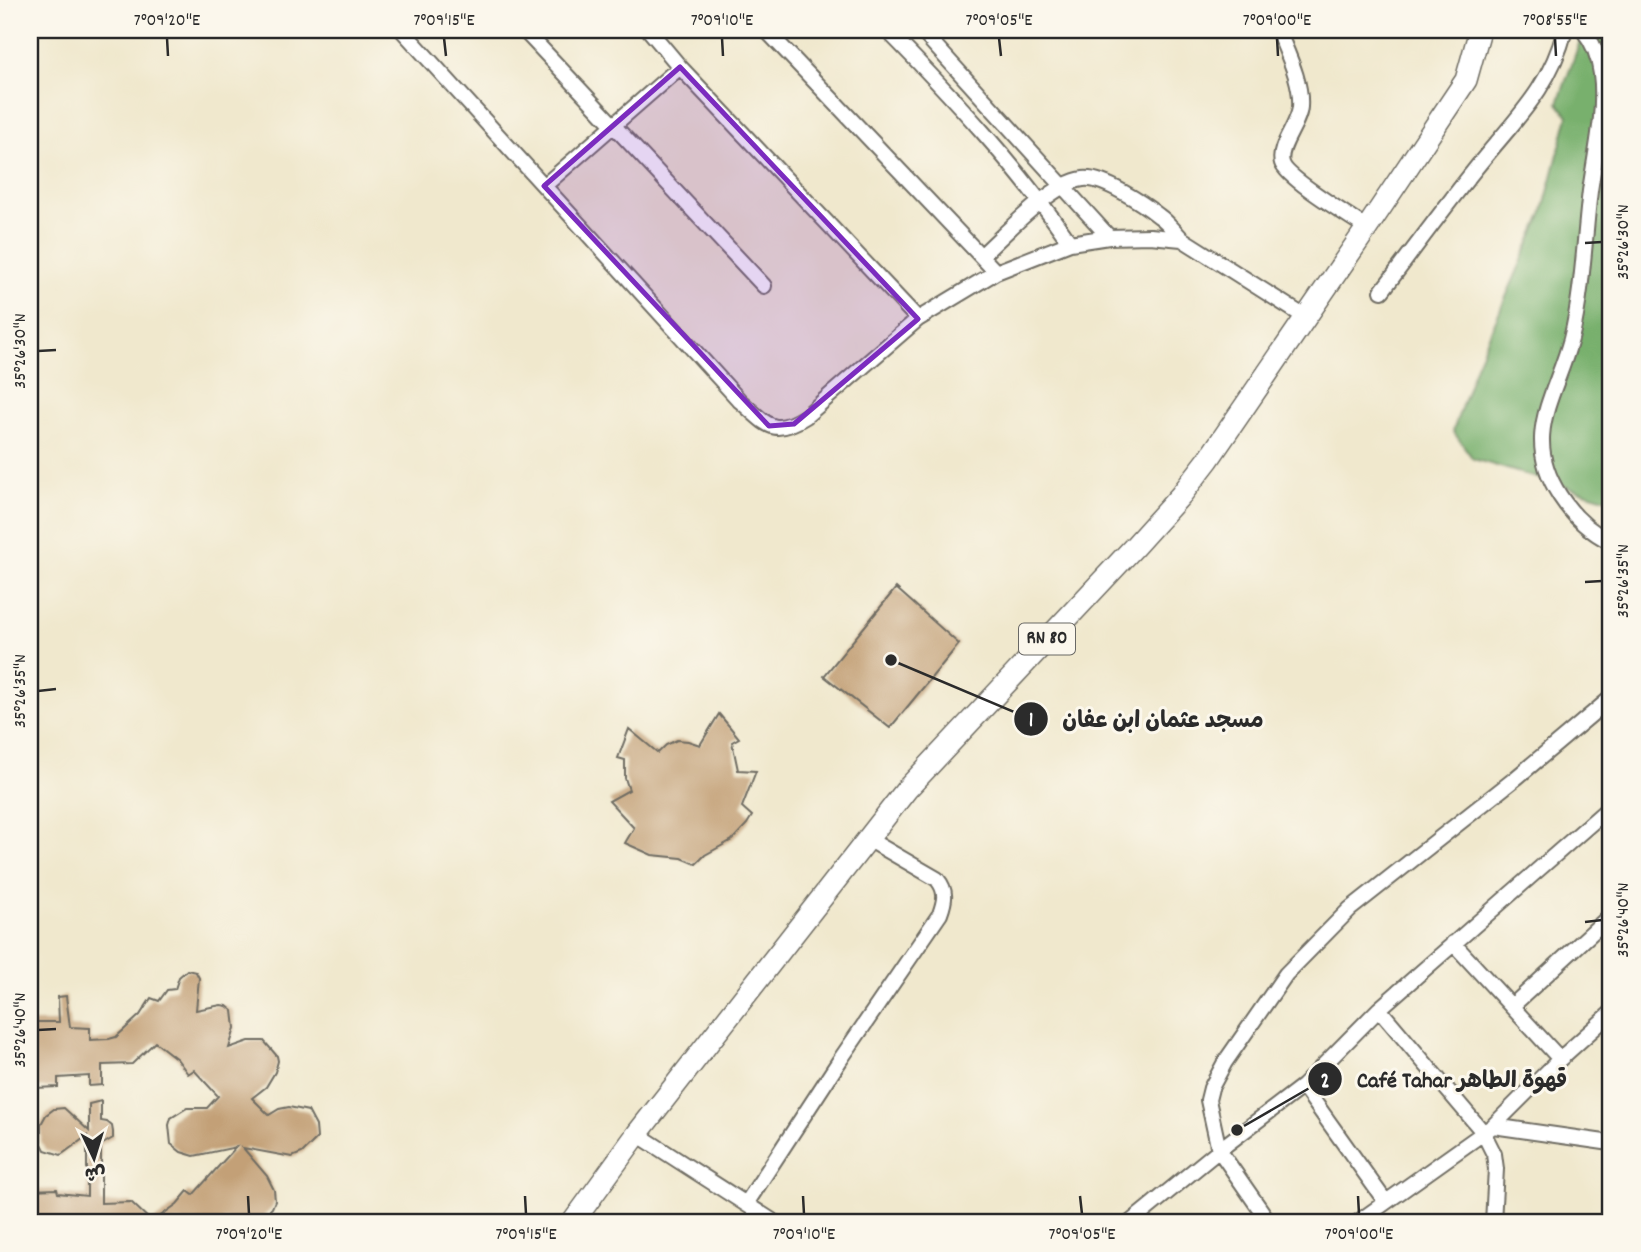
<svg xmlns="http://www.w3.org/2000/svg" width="1641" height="1252" font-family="Dekko,'Playpen Sans Arabic',sans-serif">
	<rect width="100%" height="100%" fill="#fbf7ec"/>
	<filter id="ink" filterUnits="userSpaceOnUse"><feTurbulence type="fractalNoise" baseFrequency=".0143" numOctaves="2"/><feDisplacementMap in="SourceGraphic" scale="14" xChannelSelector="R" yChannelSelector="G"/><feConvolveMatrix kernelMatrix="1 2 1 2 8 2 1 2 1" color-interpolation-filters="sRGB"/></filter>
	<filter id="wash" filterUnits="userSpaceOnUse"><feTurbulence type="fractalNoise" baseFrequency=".00686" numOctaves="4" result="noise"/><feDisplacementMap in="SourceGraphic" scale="28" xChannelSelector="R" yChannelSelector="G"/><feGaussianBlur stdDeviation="1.57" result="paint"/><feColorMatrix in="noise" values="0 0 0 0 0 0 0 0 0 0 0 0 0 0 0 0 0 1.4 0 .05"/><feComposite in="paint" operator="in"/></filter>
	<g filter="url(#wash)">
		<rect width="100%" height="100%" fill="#f0e8cd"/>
		<path fill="#78b06d" stroke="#526e4c" stroke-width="2" d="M1584 30H1611V500L1473 459 1453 431 1476 365 1542 215 1568 116 1558 103Z"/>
		<g id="blocks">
			<path fill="#c3a077" d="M896 588 959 644 890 728 824 676Z
				M719 714 739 738 732 742 738 770 756 771 742 807 752 816 747 824 732 840 705 855 696 864 682 858 652 855 625 843 634 828 609 801 629 790 625 778V760L618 758 629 729 658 753 666 745 677 740 688 741 700 745Z
				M187 970 196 972 199 978 196 1010 221 1005 227 1006 233 1011 235 1028 229 1048 249 1041H264L277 1056 278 1061 275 1072 266 1087 252 1098 269 1115 279 1109 289 1107 308 1111 316 1126 317 1138 302 1153 292 1157 243 1148 267 1176 274 1190 275 1201 272 1208 262 1218 257 1220H222L224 1222H30V1190L57 1189 58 1193 87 1196V1136L61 1155 45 1150 41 1142V1124L46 1115 54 1109 64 1108 89 1131V1104L101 1101V1121L107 1122 112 1126 113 1132V1138L101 1145V1203L131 1202 152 1222 177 1204 188 1191 193 1195 236 1147 194 1156 181 1152 171 1144 169 1125 171 1118 187 1108H207L218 1096 194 1070 188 1074 177 1059 155 1042 132 1064 102 1065V1085L89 1086V1076L58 1078V1087L35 1088 36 1077 30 1078V1022H59L58 997 66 996 70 1027 90 1028V1040L109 1039 116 1037 140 1015 151 998 159 1001 167 990 175 989 179 977Z"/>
		</g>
	</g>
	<g filter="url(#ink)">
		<use href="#blocks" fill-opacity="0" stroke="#706d64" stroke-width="2"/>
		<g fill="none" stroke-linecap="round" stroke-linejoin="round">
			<defs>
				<path id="minor" d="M402 30 740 401C767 424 772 438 806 416L918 319 996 272 1070 243 1109 237 1150 236 1182 239 1305 317
					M524 30 764 286
					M649 30 680 67 918 319
					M766 30 996 272
					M887 30C953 97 1017 166 1070 243
					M921 30 1109 237
					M1278 30C1287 53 1302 82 1300 107 1299 125 1277 147 1282 163 1286 178 1351 217 1367 228
					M1583 30C1593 42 1599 58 1601 74 1606 109 1595 155 1590 191 1584 240 1583 291 1571 339 1555 398 1521 436 1560 496 1573 516 1590 532 1611 542
					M544 186 680 67
					M981 256C1004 235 1052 183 1083 179 1102 176 1144 204 1159 216 1168 222 1174 231 1182 239
					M1382 291C1413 250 1444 208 1476 168 1514 120 1549 91 1565 30
					M1453 943 1560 1059
					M1512 1006 1611 915
					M1379 1009 1483 1132 1494 1154 1496 1169 1493 1222
					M1303 1086 1385 1201
					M1493 1126 1611 1143
					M637 1134 774 1222
					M746 1204 840 1060 940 914C945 900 947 891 937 879L868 839
					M1131 1222 1219 1150 1303 1086 1379 1009 1611 806
					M1269 1222 1219 1150 1208 1100 1211 1088 1225 1062 1286 974 1350 909 1516 778 1611 698
					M1358 1222 1493 1126 1560 1059 1611 1013"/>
				<path id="primary" d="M573 1222 637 1134 907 789 1135 546 1181 495 1208 460 1367 228 1466 80 1480 30"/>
			</defs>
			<use href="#minor" stroke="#706d64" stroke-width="18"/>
			<use href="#primary" stroke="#706d64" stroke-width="24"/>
			<use href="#minor" stroke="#fff" stroke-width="14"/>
			<use href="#primary" stroke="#fff" stroke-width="21"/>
		</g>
	</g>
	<path fill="#7b2cbf" fill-opacity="0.2" stroke="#7b2cbf" stroke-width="5" stroke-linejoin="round" d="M680 67 918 319 794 424 769 426 544 186Z"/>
	<path fill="none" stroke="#2b2b2b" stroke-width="2.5" d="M167 38 168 56M444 38 446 56M722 38 723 56M999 38 1001 56M1277 38 1278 56M1555 38 1556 56M1585 243 1602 242M38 351 56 350M1585 582 1602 581M38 691 56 689M1585 922 1602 920M38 1030 56 1029M248 1196 249 1214M525 1196 526 1214M803 1196 804 1214M1080 1196 1082 1214M1358 1196 1359 1214"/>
	<g text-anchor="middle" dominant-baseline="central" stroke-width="6" stroke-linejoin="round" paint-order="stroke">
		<rect fill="#fbf7ec" stroke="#696865" stroke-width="2" x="1019" y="623.5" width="56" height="31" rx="5"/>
		<g font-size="19" font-weight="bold" fill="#2b2b2b">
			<text x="1047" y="639">RN 80</text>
		</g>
	</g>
	<path fill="none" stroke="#2b2b2b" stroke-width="2.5" d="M891 660L1031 719M1237 1130L1325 1079"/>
	<g fill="#2b2b2b" stroke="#fbf7ec" stroke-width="2.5">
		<circle cx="891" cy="660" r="7"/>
		<circle cx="1237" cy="1130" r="7"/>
		<circle cx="1031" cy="719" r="18"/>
		<circle cx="1325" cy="1079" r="18"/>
	</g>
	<g font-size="21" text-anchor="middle" font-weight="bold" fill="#fff">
		<text x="1031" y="726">1</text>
		<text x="1325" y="1087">2</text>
	</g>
	<g font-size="23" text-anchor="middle" font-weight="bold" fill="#2b2b2b" stroke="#fbf7ec" stroke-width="6" stroke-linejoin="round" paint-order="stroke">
		<text x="1163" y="727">مسجد عثمان ابن عفان</text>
		<text x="1462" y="1087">Café Tahar قهوة الطاهر</text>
	</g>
	<rect width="1641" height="1252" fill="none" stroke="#fbf7ec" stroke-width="77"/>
	<g transform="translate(94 1158) rotate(176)" stroke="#fbf7ec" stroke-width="5" paint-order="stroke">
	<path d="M0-5L12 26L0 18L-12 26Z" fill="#2b2b2b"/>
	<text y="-10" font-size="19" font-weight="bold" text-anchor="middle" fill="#2b2b2b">ش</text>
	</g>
	<rect x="38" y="38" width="1564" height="1176" fill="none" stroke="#2b2b2b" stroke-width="2.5"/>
	<g font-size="18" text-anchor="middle" fill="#2b2b2b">
		<text x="167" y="25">7°09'20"E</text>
		<text x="444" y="25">7°09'15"E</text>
		<text x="722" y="25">7°09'10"E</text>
		<text x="999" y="25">7°09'05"E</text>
		<text x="1277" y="25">7°09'00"E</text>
		<text x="1555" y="25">7°08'55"E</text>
		<text transform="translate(1622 242) rotate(-90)" y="6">35°26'30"N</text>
		<text transform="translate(19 351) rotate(-90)" y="6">35°26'30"N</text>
		<text transform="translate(1622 581) rotate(-90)" y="6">35°26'35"N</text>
		<text transform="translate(19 691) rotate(-90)" y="6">35°26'35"N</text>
		<text transform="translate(1622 920) rotate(-90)" y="6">35°26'40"N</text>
		<text transform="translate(19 1030) rotate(-90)" y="6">35°26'40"N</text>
		<text x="249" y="1239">7°09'20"E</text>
		<text x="526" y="1239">7°09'15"E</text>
		<text x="804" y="1239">7°09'10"E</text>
		<text x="1082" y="1239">7°09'05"E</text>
		<text x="1359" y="1239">7°09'00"E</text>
	</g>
</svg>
